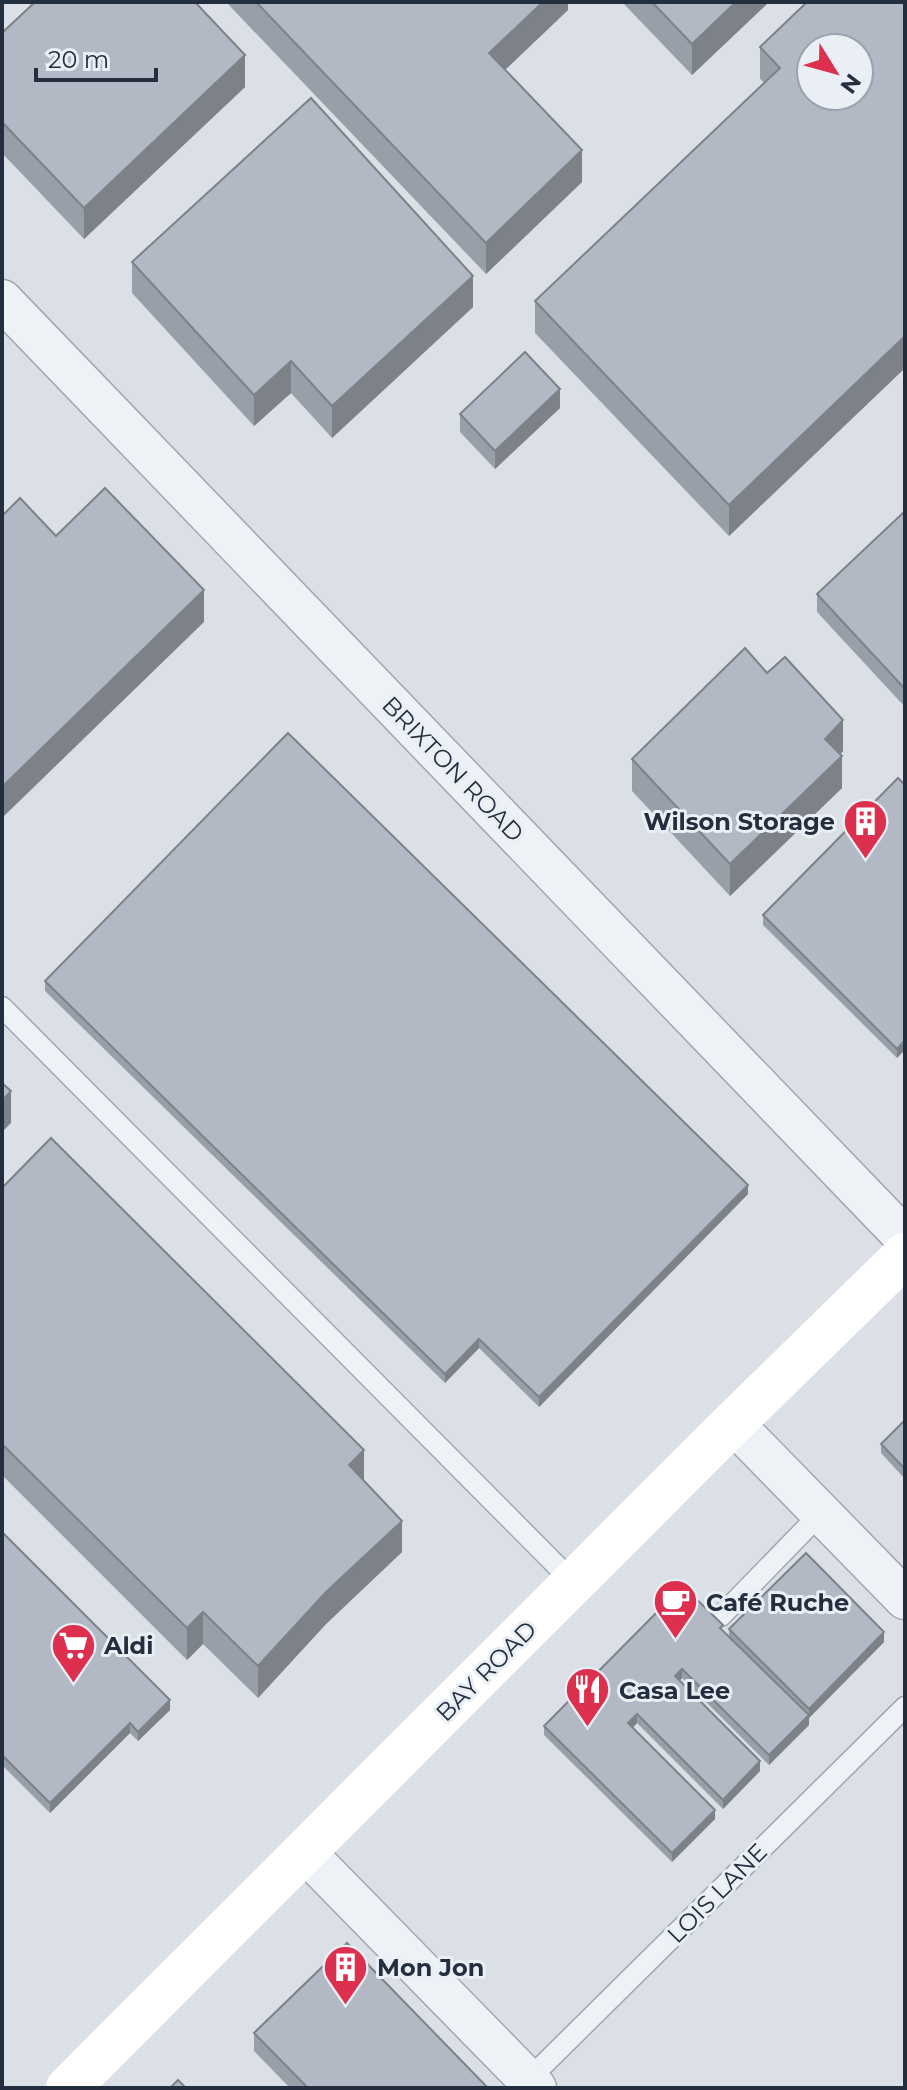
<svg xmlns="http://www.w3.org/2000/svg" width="907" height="2090" viewBox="0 0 907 2090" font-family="Montserrat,sans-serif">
<rect width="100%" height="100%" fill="#dbe0e7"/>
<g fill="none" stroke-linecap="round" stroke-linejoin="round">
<defs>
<g id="service">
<polyline points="2,1007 574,1583"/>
<polyline points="721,1616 821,1513"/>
<polyline points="528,2080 905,1707"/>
</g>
<g id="minor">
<polyline points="2,300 905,1238"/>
<polyline points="733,1423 905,1599"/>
<polyline points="305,1852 536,2088"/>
</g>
</defs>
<!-- service casing -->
<use href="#service" stroke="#a0a7b1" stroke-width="23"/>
<!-- minor casing -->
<use href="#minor" stroke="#a0a7b1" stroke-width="43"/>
<!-- service -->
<use href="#service" stroke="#eef1f5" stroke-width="20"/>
<!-- minor -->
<use href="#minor" stroke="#eef1f5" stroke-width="40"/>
<!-- secondary -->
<polyline stroke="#fff" stroke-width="44" points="68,2088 733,1423 905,1255"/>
</g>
<!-- wall -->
<g fill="#999fa9">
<polygon points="226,2 568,2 568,10 505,70 582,182 486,274"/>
<polygon points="622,2 769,2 692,75"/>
<polygon points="905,2 905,368 729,536 535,333 535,301 765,83 760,79 760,47"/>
<polygon points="2,33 245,87 84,239 2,153"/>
<polygon points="132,262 473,307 332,438 291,393 254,426 132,293"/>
<polygon points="560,408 495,469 460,432 460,414"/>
<polygon points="905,511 905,707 817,612 817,594"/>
<polygon points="843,751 840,754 842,788 730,896 632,791 632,759"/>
<polygon points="905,785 897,1058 763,925 763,915"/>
<polygon points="45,981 748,1194 539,1407 479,1348 445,1383 45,991"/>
<polygon points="2,1188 364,1481 402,1552 326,1624 258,1698 203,1644 187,1660 2,1475"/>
<polygon points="905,1420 905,1479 881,1453 881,1444"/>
<polygon points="2,1532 170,1710 138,1741 130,1733 50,1813 2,1765"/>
<polygon points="729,1629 884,1642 809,1718 809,1725 769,1765 682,1678 679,1681 760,1771 723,1809 637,1723 632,1728 715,1819 672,1862 544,1735 544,1726 723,1630 729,1637"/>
<polygon points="254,2033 488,2088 290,2088 254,2051"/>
</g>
<!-- shaded-wall -->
<g fill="#7d8289">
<polygon points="543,2 568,2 568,10 489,85 489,53"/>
<polygon points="736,2 769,2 692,75 692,44"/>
<polygon points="245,55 245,87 84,239 84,208"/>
<polygon points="582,150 582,182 486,274 486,243"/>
<polygon points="473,276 473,307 332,438 332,406"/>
<polygon points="905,336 905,368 729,536 729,505"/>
<polygon points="291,361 291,393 254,426 254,395"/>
<polygon points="560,389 560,408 495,469 495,451"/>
<polygon points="204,590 204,622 2,818 2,787"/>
<polygon points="843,720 843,751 825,771 825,739"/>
<polygon points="842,756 842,788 730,896 730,864"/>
<polygon points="905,1040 905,1050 897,1058 897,1049"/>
<polygon points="11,1091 11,1123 2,1132 2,1101"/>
<polygon points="748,1185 748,1194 539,1407 539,1397"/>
<polygon points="479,1339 479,1348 445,1383 445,1374"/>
<polygon points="364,1450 364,1481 349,1465"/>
<polygon points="402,1521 402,1552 326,1624 258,1698 258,1666 326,1592"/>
<polygon points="203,1612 203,1644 187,1660 187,1628"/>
<polygon points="884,1632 884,1642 809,1718 809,1725 769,1765 769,1755 809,1715 809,1709"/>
<polygon points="682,1669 682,1678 675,1686 675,1676"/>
<polygon points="170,1700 170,1710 138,1741 138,1732"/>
<polygon points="637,1714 637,1723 628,1733 628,1723"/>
<polygon points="130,1723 130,1733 50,1813 50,1803"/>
<polygon points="760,1761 760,1771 723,1809 723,1800"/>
<polygon points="715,1810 715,1819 672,1862 672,1853"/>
</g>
<!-- building -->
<g fill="#b2b9c4" stroke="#7d8289" stroke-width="2" fill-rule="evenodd">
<polygon points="35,2 195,2 245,55 84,208 2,122 2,33"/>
<polygon points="256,2 543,2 489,53 582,150 486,243"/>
<polygon points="652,2 736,2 692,44"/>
<path d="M807 2H905V336L729 505 535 301 780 68 760 47ZM811 48H859V96H811Z"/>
<polygon points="311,98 473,276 332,406 291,361 254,395 132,262"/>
<polygon points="525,352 560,389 495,451 460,414"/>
<polygon points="105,488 204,590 2,787 2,516 20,498 56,536"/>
<polygon points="905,511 905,689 817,594"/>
<polygon points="745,648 767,673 785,657 843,720 825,739 842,756 730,864 632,759"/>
<polygon points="288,733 748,1185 539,1397 479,1339 445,1374 45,981"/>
<polygon points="898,778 905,785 905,1040 897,1049 763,915"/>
<polygon points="2,1083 11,1091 2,1101"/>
<polygon points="51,1138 364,1450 349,1465 402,1521 326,1592 258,1666 203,1612 187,1628 2,1444 2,1188"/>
<polygon points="905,1420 905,1469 881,1444"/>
<polygon points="2,1532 170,1700 138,1732 130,1723 50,1803 2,1755"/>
<polygon points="806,1553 884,1632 809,1709 729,1629"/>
<polygon points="683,1586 723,1625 720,1628 809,1715 769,1755 682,1669 675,1676 760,1761 723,1800 637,1714 628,1723 715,1810 672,1853 544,1726"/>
<polygon points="347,1943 488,2088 308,2088 254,2033"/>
<polygon points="178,2080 186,2088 170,2088"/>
</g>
<!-- icons -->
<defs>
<symbol id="building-pin" viewBox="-11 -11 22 30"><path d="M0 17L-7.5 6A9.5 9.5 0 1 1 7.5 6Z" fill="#dc304e" stroke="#eaeff5"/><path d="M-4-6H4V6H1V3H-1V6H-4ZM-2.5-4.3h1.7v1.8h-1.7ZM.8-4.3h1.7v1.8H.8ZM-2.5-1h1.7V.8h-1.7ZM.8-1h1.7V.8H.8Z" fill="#fff"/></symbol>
<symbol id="cafe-pin" viewBox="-11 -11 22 30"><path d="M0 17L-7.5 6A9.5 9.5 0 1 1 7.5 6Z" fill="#dc304e" stroke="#eaeff5"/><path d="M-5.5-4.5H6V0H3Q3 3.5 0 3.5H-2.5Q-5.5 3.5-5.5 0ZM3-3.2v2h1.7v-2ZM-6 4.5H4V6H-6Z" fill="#fff"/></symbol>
<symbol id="supermarket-pin" viewBox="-11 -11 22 30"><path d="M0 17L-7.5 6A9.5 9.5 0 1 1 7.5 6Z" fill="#dc304e" stroke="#eaeff5"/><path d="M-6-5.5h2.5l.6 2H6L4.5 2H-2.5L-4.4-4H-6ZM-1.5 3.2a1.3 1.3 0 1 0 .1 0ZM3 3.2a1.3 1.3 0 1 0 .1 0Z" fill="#fff"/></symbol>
<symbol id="restaurant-pin" viewBox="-11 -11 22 30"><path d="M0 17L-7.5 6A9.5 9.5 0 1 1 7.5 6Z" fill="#dc304e" stroke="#eaeff5"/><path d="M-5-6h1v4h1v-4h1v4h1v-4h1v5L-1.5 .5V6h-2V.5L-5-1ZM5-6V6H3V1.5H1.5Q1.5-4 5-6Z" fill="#fff"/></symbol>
</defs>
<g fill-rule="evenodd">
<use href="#building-pin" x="840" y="796" width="51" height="69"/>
<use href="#cafe-pin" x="650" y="1576" width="51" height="69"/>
<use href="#supermarket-pin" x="48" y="1620" width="51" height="69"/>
<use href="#restaurant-pin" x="562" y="1664" width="51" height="69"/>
<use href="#building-pin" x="320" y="1942" width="51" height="69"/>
</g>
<g text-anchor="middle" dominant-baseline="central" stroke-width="6" stroke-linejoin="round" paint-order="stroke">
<!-- street labels -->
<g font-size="24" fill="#232e3f" stroke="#eaeff5">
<text transform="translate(453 769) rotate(46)">BRIXTON ROAD</text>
<text transform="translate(486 1671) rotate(-45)">BAY ROAD</text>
<text transform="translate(717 1893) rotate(-45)">LOIS LANE</text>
</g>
<!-- poi labels -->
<g font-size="24" font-weight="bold" fill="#232e3f" stroke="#eaeff5" text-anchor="start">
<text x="835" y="821" text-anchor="end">Wilson Storage</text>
<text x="706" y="1602">Café Ruche</text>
<text x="104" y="1645">Aldi</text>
<text x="619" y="1690">Casa Lee</text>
<text x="377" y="1967">Mon Jon</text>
</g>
</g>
<!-- border -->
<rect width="907" height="2090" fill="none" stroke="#232e3f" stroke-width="8"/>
<!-- north arrow -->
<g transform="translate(835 72) rotate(127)"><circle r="38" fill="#eaeff5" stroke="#9aa2ac" stroke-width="2"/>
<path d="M0-6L14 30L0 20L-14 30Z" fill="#dc304e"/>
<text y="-12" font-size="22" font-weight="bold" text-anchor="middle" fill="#232e3f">N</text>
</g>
<!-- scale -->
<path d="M36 68v12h120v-12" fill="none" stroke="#232e3f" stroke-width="4"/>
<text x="48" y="68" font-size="24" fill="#232e3f" stroke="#eaeff5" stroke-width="6" paint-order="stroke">20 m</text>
</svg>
